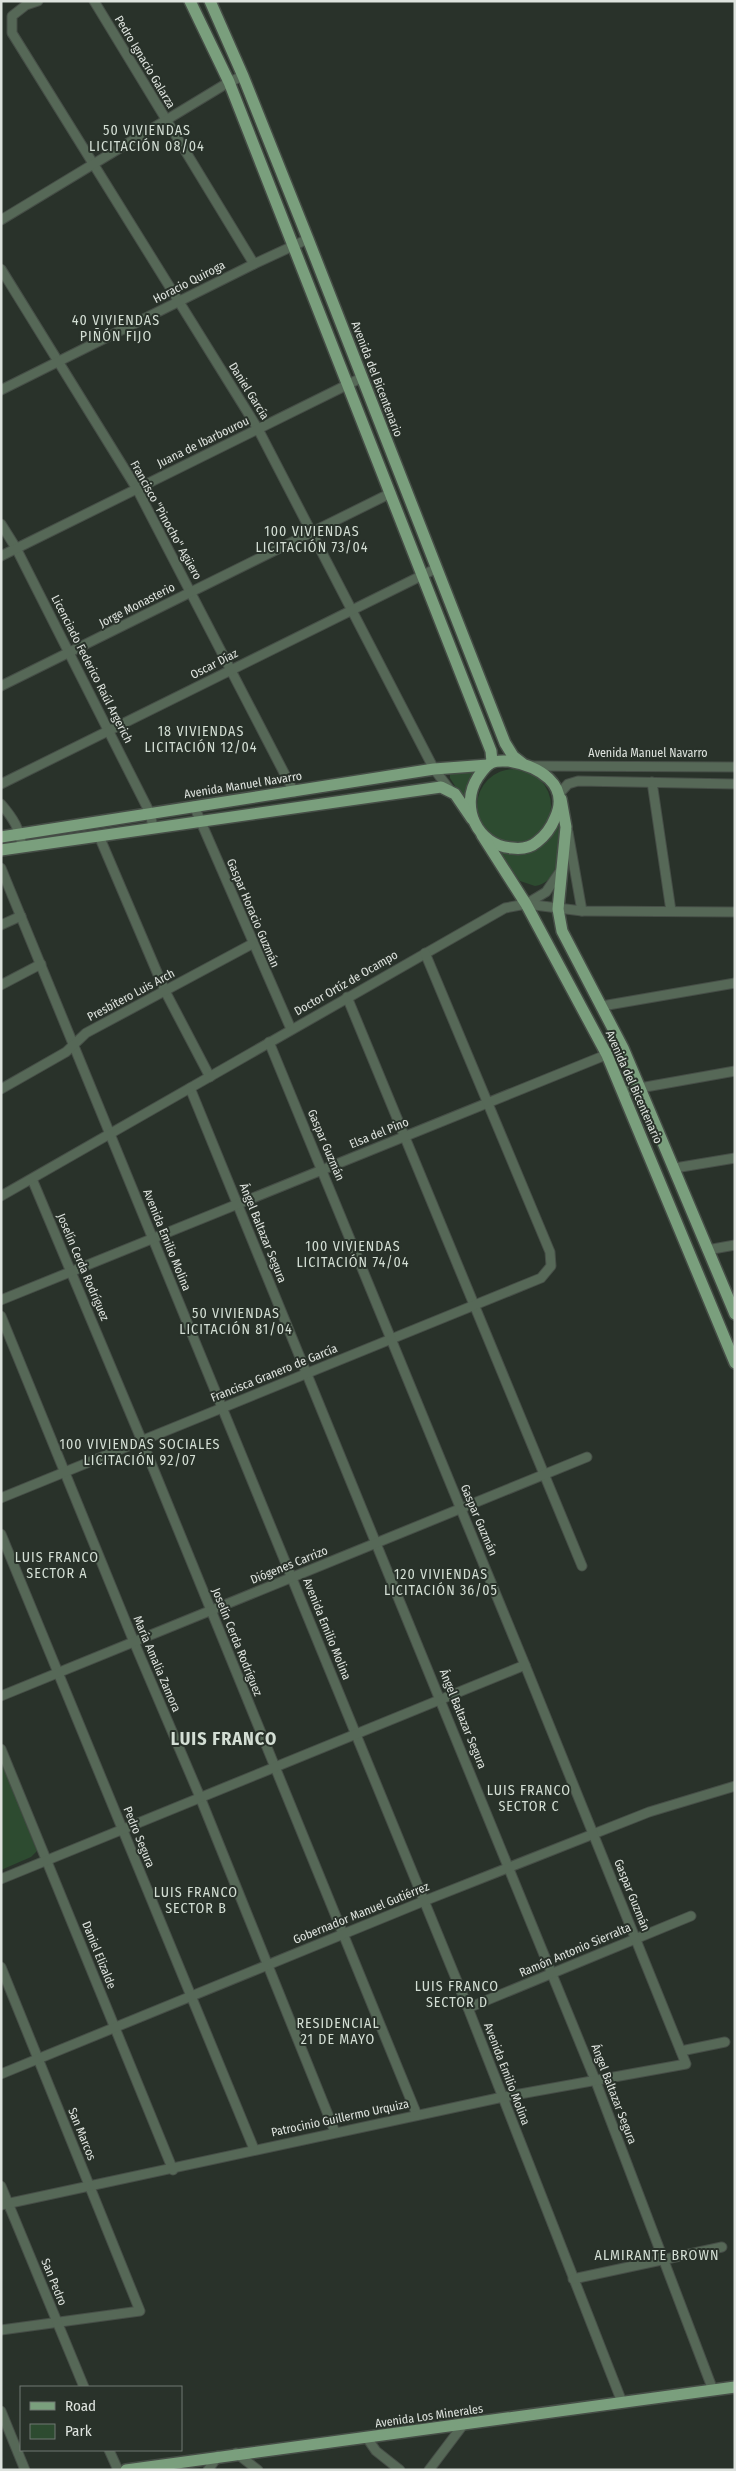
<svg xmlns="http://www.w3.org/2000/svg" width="736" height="2471" viewBox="0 0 736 2471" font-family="'Fira Sans Condensed',sans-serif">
<rect width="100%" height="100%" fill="#29322a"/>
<!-- green -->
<g fill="#2d4b30">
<circle cx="514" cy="806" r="37"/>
<polygon points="474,770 466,797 462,797 450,778 450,774"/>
<path d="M559 824C559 845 562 882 535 886L520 881 497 850C526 858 543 849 559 824Z"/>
<polygon points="1,1761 37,1851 31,1857 1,1870"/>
</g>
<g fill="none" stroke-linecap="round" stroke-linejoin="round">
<defs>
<g id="minor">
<polyline points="38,1 26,5 12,16 12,33 258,429 434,769 450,790"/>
<polyline points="94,1 254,264"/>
<polyline points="1,220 229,82 243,76"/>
<polyline points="1,269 137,489 294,792"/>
<polyline points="1,390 254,264 308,239"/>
<polyline points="1,524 16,548 150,813 153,827"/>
<polyline points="1,556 361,378"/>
<polyline points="1,686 391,493"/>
<polyline points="531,766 735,767"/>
<polyline points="652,782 671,911"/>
<polyline points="1,784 437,568"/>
<polyline points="559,794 568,784 578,781 735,784"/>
<path d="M1 804C13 818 20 829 22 847"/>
<polyline points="194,806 291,1029"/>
<polyline points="568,832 582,911"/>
<polyline points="99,836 165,991 210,1077"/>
<polyline points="1,868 468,2008 622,2402"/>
<polyline points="526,904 546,892 561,870"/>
<polyline points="1,925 21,916"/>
<polyline points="1,985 41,964"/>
<polyline points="347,997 582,1566"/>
<polyline points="602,1006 735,983"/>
<polyline points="190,1088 596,2082 713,2390"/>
<polyline points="1,1089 66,1052 86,1033 252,944"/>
<polyline points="623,1091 735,1071"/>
<polyline points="675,1168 735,1158"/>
<polyline points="32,1179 142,1441 417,2115"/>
<polyline points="1,1196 505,908 526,904 582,911 735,912"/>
<polyline points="707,1250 735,1245"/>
<polyline points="1,1300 623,1048"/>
<polyline points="1,1316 134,1642 200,1797 335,2132"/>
<polyline points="1,1498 541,1278 551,1266 550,1252 425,953"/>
<polyline points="1,1534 254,2149"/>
<polyline points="1,1696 587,1457"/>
<polyline points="1,1749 173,2170"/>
<polyline points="1,1879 525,1665"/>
<polyline points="1,1967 140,2311 1,2330"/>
<polyline points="468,2008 691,1916"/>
<polyline points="681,2051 725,2042"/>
<polyline points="1,2074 424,1901 649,1812 735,1786"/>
<polyline points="1,2186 84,2387"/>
<polyline points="1,2205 503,2097 686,2064 525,1665 269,1042"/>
<polyline points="573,2279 722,2247"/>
<polyline points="1,2411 25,2470"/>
<polyline points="367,2438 376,2451 400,2470"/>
<polyline points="109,2450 118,2470"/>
<polyline points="236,2453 258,2470"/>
<polyline points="208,2470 218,2456"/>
<polyline points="429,2470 463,2425"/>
</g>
<g id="major">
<polyline points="190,1 229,82 491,751 492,762"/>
<polyline points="210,1 243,76 308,239 505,743 513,756 522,763"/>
<path d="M509 761C538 766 571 784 555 818 551 828 545 836 537 842 530 848 520 849 512 848 477 846 459 806 478 777 481 773 485 766 491 763 496 760 503 761 509 761Z"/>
<polyline points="561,799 566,827 558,909 562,931 623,1048 735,1314"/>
<polyline points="482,835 526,904 607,1055 735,1363"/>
<polyline points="1,837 434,769 488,765"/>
<polyline points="1,850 441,787 455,794 472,819"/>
<polyline points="126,2470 735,2387"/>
</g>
</defs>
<!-- minor casing -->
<use href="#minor" stroke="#464e47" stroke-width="11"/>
<!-- major casing -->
<use href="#major" stroke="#464e47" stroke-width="14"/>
<!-- minor -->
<use href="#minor" stroke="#566857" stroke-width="9"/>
<!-- major -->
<use href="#major" stroke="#7a9f7d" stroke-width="11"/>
</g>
<g text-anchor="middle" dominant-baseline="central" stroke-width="4" stroke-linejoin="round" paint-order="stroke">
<!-- street labels -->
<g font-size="12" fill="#dee3de" stroke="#29322a">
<text transform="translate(145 62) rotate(59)">Pedro Ignacio Galarza</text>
<text transform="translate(189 282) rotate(-27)">Horacio Quiroga</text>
<text transform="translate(377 379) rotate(69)">Avenida del Bicentenario</text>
<text transform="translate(249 391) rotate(58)">Daniel García</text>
<text transform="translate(203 442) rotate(-26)">Juana de Ibarbourou</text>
<text transform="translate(166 520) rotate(61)">Francisco "Pinocho" Agüero</text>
<text transform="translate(137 605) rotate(-27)">Jorge Monasterio</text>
<text transform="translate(214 664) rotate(-27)">Oscar Díaz</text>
<text transform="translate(92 669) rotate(63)">Licenciado Federico Raúl Argerich</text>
<text x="648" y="753">Avenida Manuel Navarro</text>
<text transform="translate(243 785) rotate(-9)">Avenida Manuel Navarro</text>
<text transform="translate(253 913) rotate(67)">Gaspar Horacio Guzmán</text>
<text transform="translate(346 983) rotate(-30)">Doctor Ortíz de Ocampo</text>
<text transform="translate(131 995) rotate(-28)">Presbítero Luis Arch</text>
<text transform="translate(634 1087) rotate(66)">Avenida del Bicentenario</text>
<text transform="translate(379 1133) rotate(-22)">Elsa del Pino</text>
<text transform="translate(326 1145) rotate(67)">Gaspar Guzmán</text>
<text transform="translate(263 1233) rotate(68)">Ángel Baltazar Segura</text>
<text transform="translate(167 1240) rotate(68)">Avenida Emilio Molina</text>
<text transform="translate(83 1267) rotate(67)">Joselín Cerda Rodríguez</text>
<text transform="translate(274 1373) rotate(-22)">Francisca Granero de García</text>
<text transform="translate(479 1520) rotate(67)">Gaspar Guzmán</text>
<text transform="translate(289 1565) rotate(-22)">Diógenes Carrizo</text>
<text transform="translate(327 1629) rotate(68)">Avenida Emilio Molina</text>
<text transform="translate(237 1642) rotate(68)">Joselín Cerda Rodríguez</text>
<text transform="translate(157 1664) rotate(67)">María Amalia Zamora</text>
<text transform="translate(463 1719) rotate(68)">Ángel Baltazar Segura</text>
<text transform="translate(139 1837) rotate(68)">Pedro Segura</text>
<text transform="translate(632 1895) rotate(68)">Gaspar Guzmán</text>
<text transform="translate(361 1913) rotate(-22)">Gobernador Manuel Gutiérrez</text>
<text transform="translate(575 1950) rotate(-23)">Ramón Antonio Sierralta</text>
<text transform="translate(99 1955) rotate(68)">Daniel Elizalde</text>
<text transform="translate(507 2074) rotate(69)">Avenida Emilio Molina</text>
<text transform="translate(614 2094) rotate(69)">Ángel Baltazar Segura</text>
<text transform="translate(340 2118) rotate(-12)">Patrocinio Guillermo Urquiza</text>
<text transform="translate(82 2134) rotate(68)">San Marcos</text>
<text transform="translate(54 2282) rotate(68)">San Pedro</text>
<text transform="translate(429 2416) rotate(-8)">Avenida Los Minerales</text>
</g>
<!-- neighbourhood labels -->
<g font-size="14" letter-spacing="1" fill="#d3ded4" stroke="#29322a">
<text x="147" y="130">50 VIVIENDAS<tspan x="147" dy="16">LICITACIÓN 08/04</tspan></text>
<text x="116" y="320">40 VIVIENDAS<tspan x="116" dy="16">PIÑÓN FIJO</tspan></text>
<text x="312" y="531">100 VIVIENDAS<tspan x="312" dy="16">LICITACIÓN 73/04</tspan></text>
<text x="201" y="731">18 VIVIENDAS<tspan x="201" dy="16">LICITACIÓN 12/04</tspan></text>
<text x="353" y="1246">100 VIVIENDAS<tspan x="353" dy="16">LICITACIÓN 74/04</tspan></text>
<text x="236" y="1313">50 VIVIENDAS<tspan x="236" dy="16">LICITACIÓN 81/04</tspan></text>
<text x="140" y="1444">100 VIVIENDAS SOCIALES<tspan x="140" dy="16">LICITACIÓN 92/07</tspan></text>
<text x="57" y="1557">LUIS FRANCO<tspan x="57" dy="16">SECTOR A</tspan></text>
<text x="441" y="1574">120 VIVIENDAS<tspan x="441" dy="16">LICITACIÓN 36/05</tspan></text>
<text x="529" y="1790">LUIS FRANCO<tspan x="529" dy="16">SECTOR C</tspan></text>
<text x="196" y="1892">LUIS FRANCO<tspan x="196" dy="16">SECTOR B</tspan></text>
<text x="457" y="1986">LUIS FRANCO<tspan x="457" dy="16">SECTOR D</tspan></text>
<text x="338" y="2023">RESIDENCIAL<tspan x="338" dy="16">21 DE MAYO</tspan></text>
<text x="657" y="2255">ALMIRANTE BROWN</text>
</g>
<!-- district labels -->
<g font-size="18" font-weight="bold" letter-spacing="1" fill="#d3ded4" stroke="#29322a">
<text x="224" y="1739">LUIS FRANCO</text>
</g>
</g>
<!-- border -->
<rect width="736" height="2471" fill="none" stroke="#dee3de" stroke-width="5"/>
<!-- legend -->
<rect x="20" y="2386" width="162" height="65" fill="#29322a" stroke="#717972"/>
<rect x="30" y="2402" width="25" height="8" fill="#7a9f7d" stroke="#717972"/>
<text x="65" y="2411" font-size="15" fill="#dee3de">Road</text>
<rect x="30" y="2424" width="25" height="15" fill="#2d4b30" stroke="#717972"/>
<text x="65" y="2436" font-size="15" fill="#dee3de">Park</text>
</svg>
